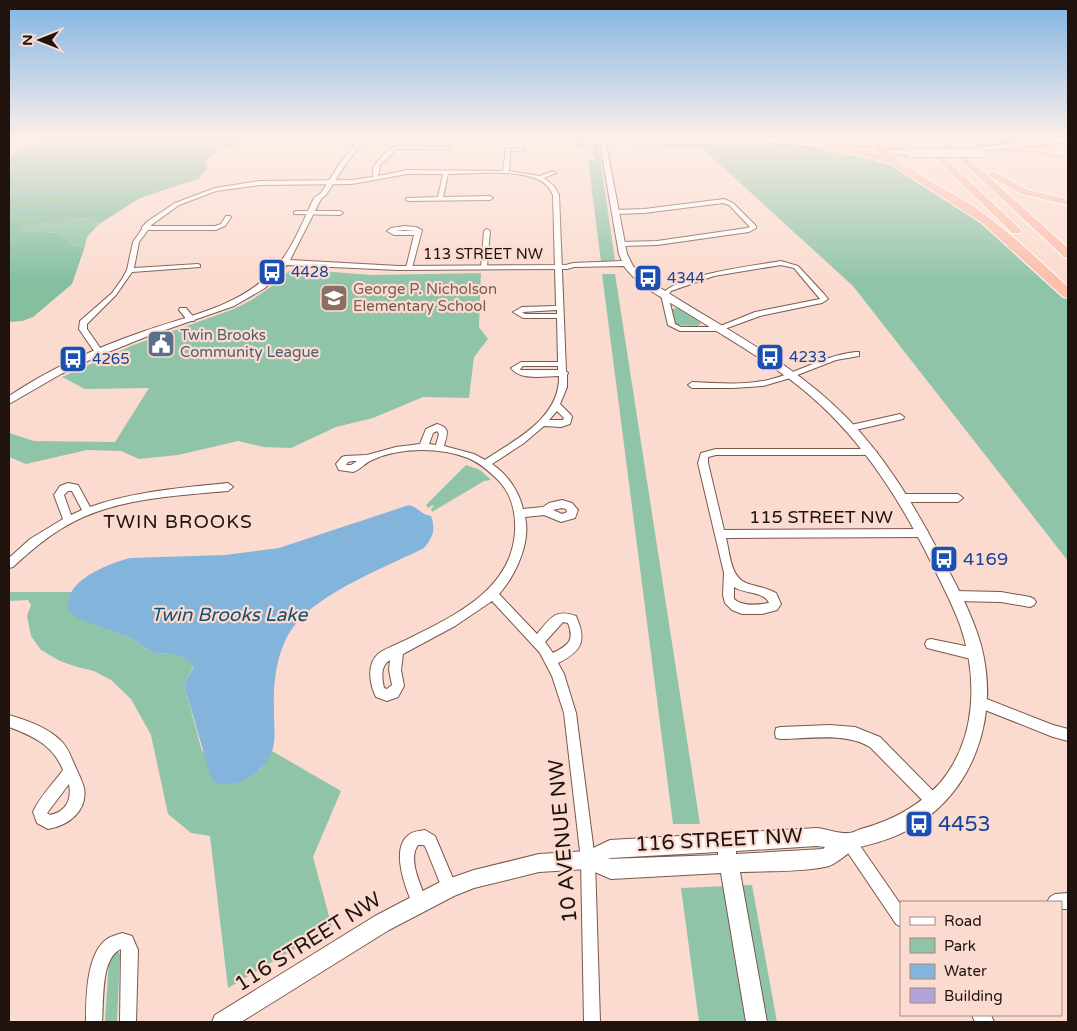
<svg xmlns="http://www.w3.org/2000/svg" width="1077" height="1031" viewBox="0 0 1077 1031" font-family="'Varela Round',sans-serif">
<rect width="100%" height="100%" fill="#fbdbcf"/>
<!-- green -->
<g fill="#8fc4a8">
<polygon points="591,138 597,138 615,260 601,262 588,160 595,160"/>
<polygon points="610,138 719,138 827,148 884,160 1002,235 1068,298 1068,561 853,286 703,149 621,144 611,147"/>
<polygon points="963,138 1050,138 999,145"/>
<path d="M94 217 99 224 87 237 85 246 72 245 59 233 22 231V229C43 220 70 222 94 217Z"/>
<path d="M289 271H321L371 275 481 273 479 327 488 339 474 357 469 398 423 397 373 418 336 427 291 448 264 447 238 441 178 455 139 459 121 451 87 450 26 464 9 457V433L34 441 115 442 149 388 85 389 62 377 131 346 234 309C255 299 272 287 289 271Z"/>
<polygon points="602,274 615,274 700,824 673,824"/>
<polygon points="678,308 701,323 698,326 674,325 672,309"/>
<polygon points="466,465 480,470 491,480 484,481 432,512 431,509 434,506 432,505 429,508 426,505"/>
<path d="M9 592H73L69 597 105 628 131 638 155 654C168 652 185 655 194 665L184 685 202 751 260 770 272 751 341 791 313 857 332 927 228 988 210 836 191 833 168 814 151 735 131 699 111 680 94 671 77 667 60 661 41 650 31 636 27 616 31 605 28 600 9 601Z"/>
<polygon points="752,885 777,1022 699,1022 681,888"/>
<polygon points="115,952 119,952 120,955 117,1022 105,1022 109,960"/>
</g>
<!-- forest -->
<path fill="#84bfa0" d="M45 138H262L219 149 205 162 208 168 198 179 140 198 99 224 93 217C70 222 43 220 22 229V231L59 233 72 245 85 246 72 284 33 317 22 321 9 322V157Z"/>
<!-- water -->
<path fill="#83b4db" d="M409 505C419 508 422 515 431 516 436 530 433 537 424 548 386 567 320 592 294 626 276 650 273 683 274 713 274 725 276 740 272 751 264 773 237 790 214 782L210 774 184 685 194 666C185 655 168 652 155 654L131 638 77 618 68 610C69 606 68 602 69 598 74 577 111 563 130 558L225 555 279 548Z"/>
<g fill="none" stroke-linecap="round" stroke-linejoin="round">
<!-- stream -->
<g stroke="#83b4db" stroke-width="1">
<polyline points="9,183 19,177 79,172 140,163 150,161 156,155 142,153 109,154 105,152 112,142 107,138"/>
<path d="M9 190C32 196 64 193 87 187 103 183 104 173 123 178 115 188 105 191 93 196 65 208 40 211 9 210"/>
</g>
<defs>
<g id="minor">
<path d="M394 146 450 147 452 148 450 149H397L380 165 378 176 407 170 503 171 506 149 523 148 525 150 510 151 509 171 540 176 553 171 556 173 544 178 554 186 559 195 566 371 568 373 567 375V387L560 404 571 415 572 417 570 424 561 427 544 426 524 443 492 464C507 474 519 491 523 509L543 507 549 503 562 500 572 503 578 510 575 518 561 522 544 515 525 517C531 542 516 575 499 594L537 634C550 619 555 608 576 616 587 641 582 651 558 663L564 674 576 713 595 860 600 1022H584L581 860 564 713 552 676 540 653 492 601 455 626 403 654 401 670 404 686 398 697 387 701 376 697C370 685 366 665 378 654 384 649 400 643 408 639 453 616 511 591 515 532 516 514 512 494 498 480 489 471 480 463 468 458 440 447 400 447 372 460 365 463 360 470 353 472L339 470 336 464 342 457 345 456 367 455 396 447 420 444 426 429 437 424C451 428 447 434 444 446L474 454 485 460C516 439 560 418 559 376 544 376 520 381 511 368L521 362H558L557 318H523L513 312 522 307 556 306 553 195C550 188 545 182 537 179 513 169 475 174 448 174L443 197 490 196 493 198 490 200 408 201 406 200V198L438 197 443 174H407L352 184 260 185 216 191 179 205 150 226H215L221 224 226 216H230L231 217 225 226 216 230H148L139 242 134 268 198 264 200 265V267L132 272 116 295 87 324V329L103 352 102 354H96L79 329 80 321 112 293 122 279 127 270 133 242 142 229V227L148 221 175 203 215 188 260 181 352 180 373 177C371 163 385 153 394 146ZM557 310V314H525L522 312ZM523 366H558V370H521L520 369ZM557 411 564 418 563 420H549ZM437 431 439 434 436 445 429 444 433 433ZM353 461H357L351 465H346L348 462ZM562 508 566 509 567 512 562 514 553 510ZM563 622 568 623C575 641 568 645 553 653L545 642ZM390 660 389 670 392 685 387 689 384 688C382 678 380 666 390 660Z"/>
<polygon points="724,199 733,203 756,226 756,228 749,232 657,245 621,246 618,244 621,242 657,241 747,228 750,227 729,205 723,203 644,213 615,214 612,212 615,210 644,209"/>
<polygon points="296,211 340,211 343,213 340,215 294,214 294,212"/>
<path d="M404 226 416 227 422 230 412 268 409 270 406 268 414 235H394L387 231 391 228ZM404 230 416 231H395Z"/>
<polygon points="487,229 490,231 487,267 484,269 481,267 484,231"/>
<path d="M781 261 798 266 824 294 828 299 822 303 760 316 719 331H680L668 325 661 295C678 274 753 266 781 261ZM781 265 794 268 820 299 755 312 718 327H681L675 324 668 295 671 291 714 276Z"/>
<polygon points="180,308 186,308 195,319 194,321 188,321 179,310"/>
<path d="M856 352H859V356L836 360 787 379 763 386 733 388H692L688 385 692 382C718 383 746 386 772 379 801 371 826 355 856 352Z"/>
<polygon points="900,414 904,417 903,419 851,431 847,428 851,425"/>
<path d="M716 449H872L877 452 872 455H716L708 457V463L724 530 923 529 927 530 928 533 927 536 923 537 726 538C730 553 730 576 746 583 756 587 766 587 776 593L781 604 777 610 762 614H742L732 610 725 603 723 595 724 573 698 463 701 453ZM734 587C744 594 764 591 769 603 758 605 743 607 734 599Z"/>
<path d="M68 483 78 485 90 507C135 491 181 488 228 483L233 487 228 491C172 496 110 498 61 529 43 540 28 553 13 567L9 568V558L30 539 63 519 54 495 60 486ZM68 491H72L82 510 71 515 64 495Z"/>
<polygon points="904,494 958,494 963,498 958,502 904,502 899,498"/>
<polygon points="955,591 1001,592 1030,597 1034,599 1036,602 1034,605 1030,607 1001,602 955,601 951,599 949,596 951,593"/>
<polygon points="931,639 975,648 979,650 981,654 979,658 975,660 927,648 925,644 927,640"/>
<polygon points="979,696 1053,725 1068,729 1068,741 1053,737 975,706 973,702 975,698"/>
<path d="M9 715C26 720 47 727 60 740 68 747 71 757 75 766 78 773 82 780 84 788 88 811 68 826 48 829L37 823 33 812C40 796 53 784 63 770 53 745 33 736 9 727ZM69 784C72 800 66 812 50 815L47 813Z"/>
<path d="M830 725 855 727 880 737 939 797 941 802 939 807 934 809 929 807 870 747C844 732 810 739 781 739L776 738 775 733 776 728 781 727Z"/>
<path d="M425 830 435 836 457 888 454 893 449 896 444 893 425 846 423 845H418C407 860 422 887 427 902L424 907 419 910 414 907C406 890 389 847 410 834 414 831 420 831 425 830Z"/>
<polygon points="849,835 854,837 901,905 901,927 896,924 844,847 842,842 844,837"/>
<polygon points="1068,893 1068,909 1061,909 1061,902 1047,902 1050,897 1055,894"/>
<path d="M122 933 132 936 138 950 136 1022H120L121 949C100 958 104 1003 102 1022H86C86 1000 86 953 107 939 111 936 117 935 122 933Z"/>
<polygon points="972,1015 991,1015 994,1022 975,1022"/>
</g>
<path id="tertiary" d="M360 138H366L345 165 326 195 321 199 290 260 399 266 566 265 573 263 622 261 619 254 599 138H605L627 254 633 266 651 282C717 325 792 361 847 418 884 456 911 500 936 547 953 579 971 610 981 645 1000 717 974 795 906 831 891 839 876 843 860 847 847 851 838 865 825 867 798 872 768 871 740 872L767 1022H746L721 873 611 879 588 869 539 872 474 888 454 896 389 930 241 1022H212L215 1015 375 916 442 881 474 870 539 854 587 851 610 840 817 828C827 829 839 834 849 833 853 833 857 830 861 829 891 821 918 807 940 783 977 739 978 677 960 625 952 603 941 583 931 562 898 496 859 435 801 388 767 361 729 339 692 316 672 303 637 286 624 266L574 267 567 269 399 270 287 265 265 288 234 306 148 336 96 357 61 374 9 404V396C50 369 95 348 142 332 187 316 236 308 271 273 291 253 302 223 314 198L321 193 340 163ZM817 846 825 847 823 849 736 854V851ZM718 852V855L608 859 611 858Z"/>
<g id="secondary">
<polygon points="729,138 755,138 912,151 915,153 912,155 848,151"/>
<polygon points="1068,138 1068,142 978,151 975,149 978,147"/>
</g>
<g id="motorway">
<path d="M868 138H877C902 171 942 185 976 208 1009 231 1039 260 1068 287V298L1063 297 982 223 890 164 863 156 827 150 822 147 827 144 865 150 881 155Z"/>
<polygon points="915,138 924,138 1020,229 1022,231 1020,233 1012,233"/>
<polygon points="937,138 946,138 1068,248 1068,258 1064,257"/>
<polygon points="1017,147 1064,155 1066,157 1061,160 1014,152 1014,148"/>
<polygon points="993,171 1028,190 1068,199 1068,205 1021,194 989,176 988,174"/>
</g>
</defs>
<!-- minor casing -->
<use href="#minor" stroke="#7a584c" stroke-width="2"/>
<!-- tertiary casing -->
<use href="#tertiary" stroke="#7a584c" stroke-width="2"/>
<!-- secondary casing -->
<use href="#secondary" stroke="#7a584c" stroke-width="2"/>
<!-- motorway casing -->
<use href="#motorway" stroke="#fff" stroke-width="2"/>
<!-- minor -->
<use href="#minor" fill="#fff" fill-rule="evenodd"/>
<!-- tertiary -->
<use href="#tertiary" fill="#fff" fill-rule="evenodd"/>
<!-- secondary -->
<use href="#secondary" fill="#fff" fill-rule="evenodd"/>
<!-- motorway -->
<use href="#motorway" fill="#fbbfab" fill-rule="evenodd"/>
<defs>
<polyline id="secondary-bridge" points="912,153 982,153"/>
</defs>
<!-- secondary-bridge casing -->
<use href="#secondary-bridge" stroke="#7a584c" stroke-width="9" stroke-linecap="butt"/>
<!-- secondary-bridge -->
<use href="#secondary-bridge" stroke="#fff" stroke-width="8"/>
</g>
<!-- wall -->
<polygon fill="#9a8cba" points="575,138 585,138 586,148 576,148"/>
<!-- building -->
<polygon fill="#b3a3d8" stroke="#7d7297" points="575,138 585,138 586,144 576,144"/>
<!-- sky -->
<linearGradient id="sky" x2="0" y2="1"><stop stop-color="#7fb4e3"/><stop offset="0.49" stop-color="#fdefe9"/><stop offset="1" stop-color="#fdefe9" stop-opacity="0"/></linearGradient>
<rect width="1077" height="282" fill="url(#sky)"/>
<!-- icons -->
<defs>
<symbol id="bus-square" viewBox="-11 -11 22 22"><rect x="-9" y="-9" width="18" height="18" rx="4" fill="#1a4fb4" stroke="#fbdbcf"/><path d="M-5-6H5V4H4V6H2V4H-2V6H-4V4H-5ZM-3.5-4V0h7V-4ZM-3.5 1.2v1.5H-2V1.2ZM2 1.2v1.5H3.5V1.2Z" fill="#fff"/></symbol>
<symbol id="school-square" viewBox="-11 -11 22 22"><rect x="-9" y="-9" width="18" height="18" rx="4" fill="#8d6e63" stroke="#fbdbcf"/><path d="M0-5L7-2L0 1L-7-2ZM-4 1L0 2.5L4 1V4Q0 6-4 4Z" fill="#fff"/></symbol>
<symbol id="civic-square" viewBox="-11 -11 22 22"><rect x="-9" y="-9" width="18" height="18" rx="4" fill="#5c6f8a" stroke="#fbdbcf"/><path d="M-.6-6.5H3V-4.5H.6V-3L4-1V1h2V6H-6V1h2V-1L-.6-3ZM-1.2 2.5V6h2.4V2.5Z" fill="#fff"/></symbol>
</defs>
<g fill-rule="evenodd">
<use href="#bus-square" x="256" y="256" width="32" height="32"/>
<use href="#bus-square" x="632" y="262" width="32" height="32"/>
<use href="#school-square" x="318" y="282" width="32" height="32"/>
<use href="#civic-square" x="145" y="328" width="32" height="32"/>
<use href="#bus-square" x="754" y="341" width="32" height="32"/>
<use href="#bus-square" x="57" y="343" width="32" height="32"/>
<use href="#bus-square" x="928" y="543" width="32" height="32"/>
<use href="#bus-square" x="903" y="808" width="32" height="32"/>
</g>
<g text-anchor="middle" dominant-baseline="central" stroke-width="4.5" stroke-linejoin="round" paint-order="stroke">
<!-- far-street labels -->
<g font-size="15" fill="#20130e" stroke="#fbdbcf">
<text x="483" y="254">113 STREET NW</text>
</g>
<!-- far-transit labels -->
<g font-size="15" fill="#164399" stroke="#fbdbcf" text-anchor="start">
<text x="291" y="272">4428</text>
<text x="667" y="278">4344</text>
<text x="789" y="357">4233</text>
<text x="92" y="359">4265</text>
</g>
<!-- far-education labels -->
<g font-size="15" fill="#785e54" stroke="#fbdbcf" text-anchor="start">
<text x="353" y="289">George P. Nicholson<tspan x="353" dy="17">Elementary School</tspan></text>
</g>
<!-- far-service labels -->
<g font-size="15" fill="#4e5e75" stroke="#fbdbcf" text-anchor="start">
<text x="180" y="335">Twin Brooks<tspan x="180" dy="17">Community League</tspan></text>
</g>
<!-- street labels -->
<g font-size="18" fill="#20130e" stroke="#fbdbcf">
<text x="821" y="517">115 STREET NW</text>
</g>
<!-- transit labels -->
<g font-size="18" fill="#164399" stroke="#fbdbcf" text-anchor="start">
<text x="963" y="559">4169</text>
</g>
<!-- neighbourhood labels -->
<g font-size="19" letter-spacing="1" fill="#20130e" stroke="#fbdbcf">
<text x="178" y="522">TWIN BROOKS</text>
</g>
<!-- water labels -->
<g font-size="19" font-style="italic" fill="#154e73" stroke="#fbdbcf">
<text x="229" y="615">Twin Brooks Lake</text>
</g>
<!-- near-transit labels -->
<g font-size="21" fill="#164399" stroke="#fbdbcf" text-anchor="start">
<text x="938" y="824">4453</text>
</g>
<!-- near-street labels -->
<g font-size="21" fill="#20130e" stroke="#fbdbcf">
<text transform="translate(719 840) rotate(-3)">116 STREET NW</text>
<text transform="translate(563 841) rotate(-95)">10 AVENUE NW</text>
<text transform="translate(308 942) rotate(-32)">116 STREET NW</text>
</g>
</g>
<!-- border -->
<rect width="1077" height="1031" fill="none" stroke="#20130e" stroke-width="20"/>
<!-- legend -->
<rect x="900" y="901" width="162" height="115" fill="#fbdbcf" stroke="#a38b82"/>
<rect x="910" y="917" width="25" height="8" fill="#ffffff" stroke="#a38b82"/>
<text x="944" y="926" font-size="15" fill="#20130e">Road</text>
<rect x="910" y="938" width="25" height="15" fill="#8fc4a8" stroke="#a38b82"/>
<text x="944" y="951" font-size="15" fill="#20130e">Park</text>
<rect x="910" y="964" width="25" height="15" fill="#83b4db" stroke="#a38b82"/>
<text x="944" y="976" font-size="15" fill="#20130e">Water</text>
<rect x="910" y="988" width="25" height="15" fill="#b3a3d8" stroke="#a38b82"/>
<text x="944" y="1001" font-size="15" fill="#20130e">Building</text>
<!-- north arrow -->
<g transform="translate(40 40) rotate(270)" stroke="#fbdbcf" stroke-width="4" paint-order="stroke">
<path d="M0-4L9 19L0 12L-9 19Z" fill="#20130e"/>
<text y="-8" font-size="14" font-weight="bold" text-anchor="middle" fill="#20130e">N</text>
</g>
</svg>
